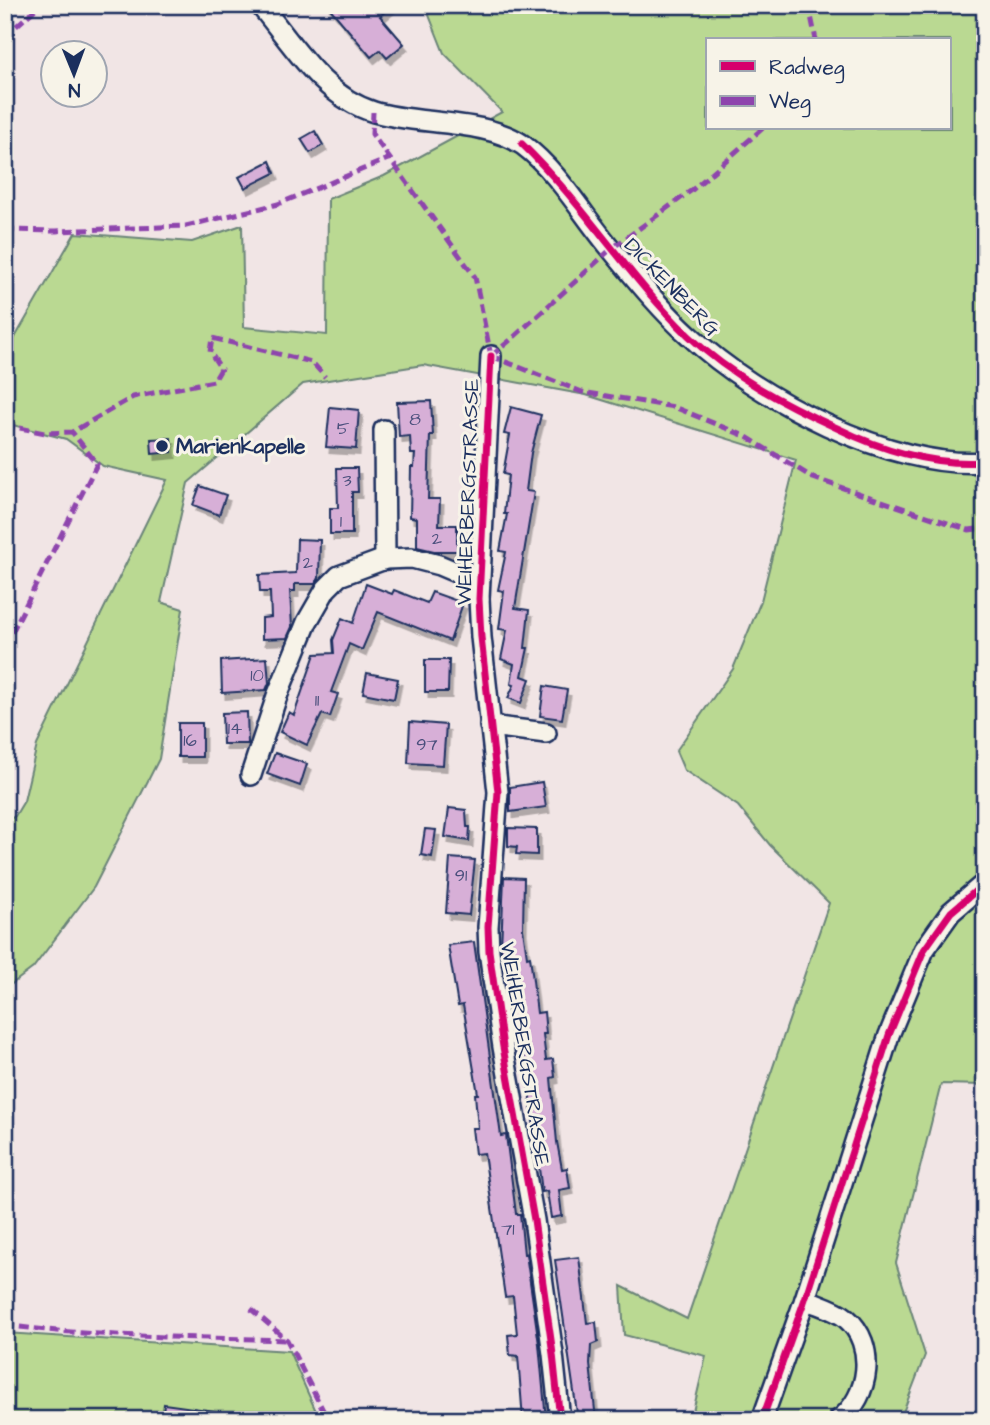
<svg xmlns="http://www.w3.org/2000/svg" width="990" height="1425" viewBox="0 0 990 1425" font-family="'Architects Daughter',sans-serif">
<defs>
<filter id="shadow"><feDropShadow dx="3.5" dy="6" stdDeviation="0" flood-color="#0004"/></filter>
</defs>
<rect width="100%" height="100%" fill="#f1e5e5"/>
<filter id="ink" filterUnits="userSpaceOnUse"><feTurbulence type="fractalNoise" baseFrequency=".0143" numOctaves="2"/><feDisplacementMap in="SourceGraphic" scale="14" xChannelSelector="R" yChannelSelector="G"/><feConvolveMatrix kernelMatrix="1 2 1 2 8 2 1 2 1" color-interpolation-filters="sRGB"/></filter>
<g filter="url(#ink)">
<!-- green -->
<g fill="#bad992" stroke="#6a8478" stroke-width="2" fill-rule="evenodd">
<path d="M425 5H985V1085L941 1084 896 1263 925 1355 900 1420H691L706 1356 624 1335 621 1286 687 1319 829 903 770 845 738 806 684 770 676 751 733 669 761 601 796 460 586 395 423 365 303 384 188 483 161 602 183 609 159 759 94 887 33 968 5 989V822L15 816 24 801 37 745 167 480 103 466 66 439 5 423V355L75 233 192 242 242 225 244 327 327 335 328 199 384 176 502 112 444 53ZM708 40H950V128H708Z"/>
<polygon points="5,1333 289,1351 320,1420 5,1420"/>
</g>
<!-- building -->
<g fill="#d7afd7" stroke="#1b2f5e" stroke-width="2" filter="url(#shadow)">
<polygon points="327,5 393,5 380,16 404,44 387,58 380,50 371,57"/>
<polygon points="315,131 323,145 310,153 301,139"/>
<polygon points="270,161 275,173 245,188 239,177"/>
<polygon points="431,401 433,435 430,435 428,499 440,499 439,525 457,525 457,551 434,551 417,547 417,518 410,517 411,467 414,467 415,454 411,454 410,436 399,437 397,402"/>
<polygon points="330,407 359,410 356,449 326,447"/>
<polygon points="511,407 541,415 531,453 526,491 534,492 515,608 529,610 525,648 528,648 522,676 530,679 521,703 508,698 514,685 511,684 514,664 501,659 507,630 499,629 504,591 498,590 506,552 500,551 507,514 504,514 508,475 503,474 510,435 504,434"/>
<polygon points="171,438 172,452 152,454 151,439"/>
<polygon points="337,468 357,468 358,492 352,492 352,534 330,534 330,508 338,508"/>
<polygon points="200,486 226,495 219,515 193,505"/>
<polygon points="297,539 320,540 319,578 315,584 295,584 295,591 290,591 292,627 287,638 262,639 262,618 271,617 270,592 260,592 259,575 296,573"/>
<polygon points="366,584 392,594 394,590 427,603 432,592 463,603 450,641 378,612 362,650 349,644 331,692 338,694 330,717 322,714 307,745 280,732 289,712 294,715 315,654 334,653 333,640 342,618 353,623"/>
<polygon points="267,658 269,683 266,690 222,693 221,661"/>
<polygon points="425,660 449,660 448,692 425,692"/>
<polygon points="367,673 398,679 394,699 363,693"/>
<polygon points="544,686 567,690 562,719 540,716"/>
<polygon points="247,712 248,744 223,744 222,713"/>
<polygon points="410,722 446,725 443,765 408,763"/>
<rect x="178" y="723" width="24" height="34"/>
<polygon points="275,753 307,764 300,786 267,774"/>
<polygon points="542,782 546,807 510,812 510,787"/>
<polygon points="449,808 466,810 467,827 470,827 469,841 445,837"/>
<polygon points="508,828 537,829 537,855 516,854 517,847 508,846"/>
<polygon points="425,829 436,830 432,857 421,855"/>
<polygon points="450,858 475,860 469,915 446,913"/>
<polygon points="504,877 524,878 523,929 527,957 530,956 537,1013 544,1012 546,1034 543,1034 546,1060 553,1059 555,1077 551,1078 557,1142 562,1169 567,1168 570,1188 559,1190 562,1216 551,1218 547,1191 542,1192 528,1081 516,1001 512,1002 506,953 502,953 501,947"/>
<polygon points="474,942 501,1136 506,1135 516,1214 520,1214 524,1254 526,1254 539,1344 546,1420 523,1420 518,1356 510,1355 508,1335 517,1334 513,1296 505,1297 484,1153 475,1154 472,1128 478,1128 475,1094 478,1094 463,1005 458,1006 448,945"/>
<polygon points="579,1257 587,1323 596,1322 598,1342 591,1345 590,1364 596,1420 578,1420 555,1260"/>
<polygon points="164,1404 230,1413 230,1420 162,1420"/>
</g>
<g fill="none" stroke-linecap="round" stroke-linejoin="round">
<defs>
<g id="minor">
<path d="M260 5C293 44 323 97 374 112 417 125 486 119 523 145 559 172 583 216 612 250 636 279 662 311 690 336 756 398 892 470 985 462"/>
<polyline points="491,356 479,599 481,637 498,792 488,927 489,951 503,1047 534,1220 553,1354 560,1420"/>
<polyline points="384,430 385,559"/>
<polyline points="490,726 546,733"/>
<polyline points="251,775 277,696 307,622 326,589 339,576 385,559 412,558 439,565 465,576 479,599"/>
<path d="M805 1299C818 1305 835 1309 846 1318 877 1344 870 1397 839 1420"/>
<polyline points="762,1420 805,1299 889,1035 924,950 951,912 985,883"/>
</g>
</defs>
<!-- minor casing -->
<use href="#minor" stroke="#1b2f5e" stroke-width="24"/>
<!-- minor -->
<use href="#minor" stroke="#f7f3e8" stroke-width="19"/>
<!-- quiet -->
<g stroke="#8e44ad" stroke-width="5" stroke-dasharray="10 5" stroke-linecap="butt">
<polyline points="806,5 810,11 816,40"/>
<polyline points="5,36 40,5"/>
<polyline points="373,112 372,134 475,277 491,356"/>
<polyline points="5,230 56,231 186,226 278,204 388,159"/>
<polyline points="491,356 582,392 674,407 745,436 813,478 969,530 985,528"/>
<polyline points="491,356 513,338 611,249 692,190 763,128"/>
<polyline points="5,425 45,433 72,432 133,397 214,381 221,369 210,352 212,338 312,362 325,377"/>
<polyline points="5,646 97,464 72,432"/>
<polyline points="251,1309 287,1340 328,1420"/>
<path d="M5 1325C98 1338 194 1337 287 1340"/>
</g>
<defs>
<g id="cycleway">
<path d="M522 144C583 203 628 277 689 336 731 376 784 404 837 428 882 450 933 466 985 462"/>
<polyline points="491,356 479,599 481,637 498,792 488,927 489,951 503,1047 534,1220 553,1354 560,1420"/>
<polyline points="762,1420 805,1299 889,1035 924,950 951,912 985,883"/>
</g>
</defs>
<!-- cycleway casing -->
<use href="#cycleway" stroke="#f7f3e8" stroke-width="11"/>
<!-- cycleway -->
<use href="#cycleway" stroke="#d6006c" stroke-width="7"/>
</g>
</g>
<!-- markers -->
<circle fill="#1b2f5e" stroke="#f7f3e8" stroke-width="2.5" cx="162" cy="446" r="7"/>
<g text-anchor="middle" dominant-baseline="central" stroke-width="6" stroke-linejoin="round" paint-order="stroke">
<!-- number labels -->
<g font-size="18" fill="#4a4f7c">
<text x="415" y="419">8</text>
<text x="343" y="428">5</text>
<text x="347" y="480">3</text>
<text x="341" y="521">1</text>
<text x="437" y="538">2</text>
<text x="308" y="562">2</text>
<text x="257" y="675">10</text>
<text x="317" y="700">11</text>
<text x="235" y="728">14</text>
<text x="190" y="740">16</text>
<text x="427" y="744">97</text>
<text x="461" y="875">91</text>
<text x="508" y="1229">71</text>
</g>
<!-- street labels -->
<g font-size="21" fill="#1b2f5e" stroke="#f7f3e8">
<text transform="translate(672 287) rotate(46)">DICKENBERG</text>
<text transform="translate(468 492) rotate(-88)">WEIHERBERGSTRASSE</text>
<text transform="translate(525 1054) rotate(81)">WEIHERBERGSTRASSE</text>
</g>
<!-- poi labels -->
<g font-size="21" font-weight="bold" fill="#1b2f5e" stroke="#f7f3e8" text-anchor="start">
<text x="176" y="446">Marienkapelle</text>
</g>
</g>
<!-- margin -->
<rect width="990" height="1425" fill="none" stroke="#f7f3e8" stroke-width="28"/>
<rect x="14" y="14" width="962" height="1397" fill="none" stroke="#1b2f5e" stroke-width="2.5" filter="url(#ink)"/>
<!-- legend -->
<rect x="706" y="38" width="245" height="91" fill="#f7f3e8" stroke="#9fa5b1" stroke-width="2"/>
<rect x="720" y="61" width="35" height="10" fill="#d6006c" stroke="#9fa5b1" stroke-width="2"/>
<text x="769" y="74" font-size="21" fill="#1b2f5e">Radweg</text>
<rect x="720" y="96" width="35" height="10" fill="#8e44ad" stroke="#9fa5b1" stroke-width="2"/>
<text x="769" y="108" font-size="21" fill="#1b2f5e">Weg</text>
<!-- north arrow -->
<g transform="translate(74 74) rotate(179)"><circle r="33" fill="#f7f3e8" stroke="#9fa5b1" stroke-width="2"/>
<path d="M0-5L12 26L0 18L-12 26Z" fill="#1b2f5e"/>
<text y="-10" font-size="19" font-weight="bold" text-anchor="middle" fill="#1b2f5e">N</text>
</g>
</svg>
